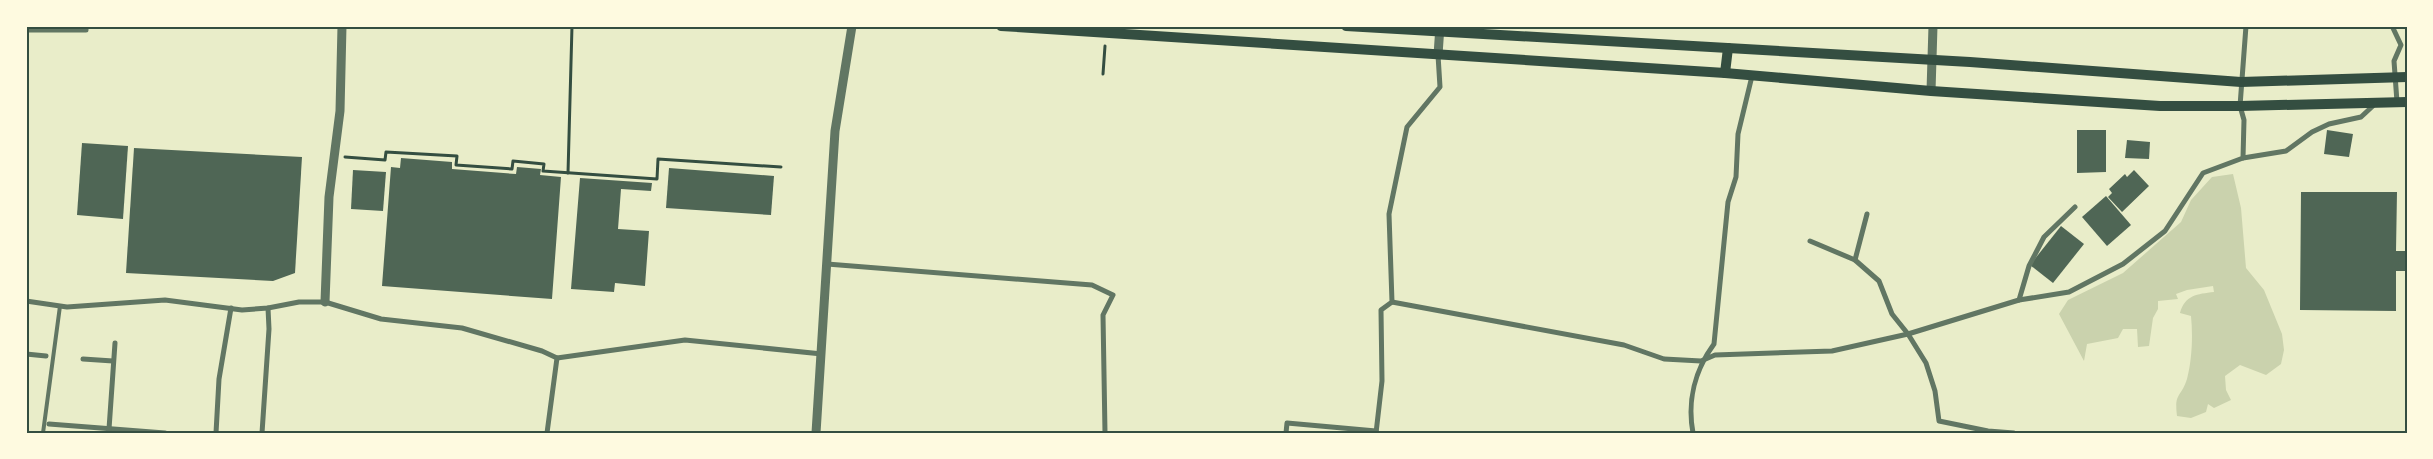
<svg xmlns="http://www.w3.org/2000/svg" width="2433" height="459" viewBox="0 0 2433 459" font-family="Arial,sans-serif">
<rect width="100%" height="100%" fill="#e9edc9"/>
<!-- green -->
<path fill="#cad2ad" d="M2233 174 2241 208 2246 268 2264 290 2282 334 2284 350 2281 364 2266 375 2240 365 2225 376 2226 390 2231 400 2214 408 2208 404 2206 412 2191 418 2177 416C2174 392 2181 398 2187 379 2192 360 2193 336 2191 316L2180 313C2185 295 2197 294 2214 292L2213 286 2187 290 2176 294 2178 299 2158 301V309L2153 318 2149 346 2138 347 2137 329H2123L2118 338 2087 344 2084 361 2059 314 2068 300 2123 273 2181 222 2191 200 2212 177Z"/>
<!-- building -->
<g fill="#4f6655">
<polygon points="2077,130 2106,130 2106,172 2077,173"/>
<polygon points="2327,130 2353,134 2349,157 2324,154"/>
<polygon points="2127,140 2150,142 2149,159 2125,158"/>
<polygon points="82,143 128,146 123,219 77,215"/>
<polygon points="134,148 302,157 295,273 273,281 126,273"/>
<polygon points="401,158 452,162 452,169 516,174 517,167 541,169 540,175 561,177 552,299 382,286 391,167 400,168"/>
<polygon points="669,168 774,176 771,215 666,208"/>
<polygon points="353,170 386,172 383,211 351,209"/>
<polygon points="2134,170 2149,186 2122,212 2108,197 2112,193 2109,189 2125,174 2127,177"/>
<polygon points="580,178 652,183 651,191 621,189 618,229 649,231 645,286 615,283 614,292 571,289"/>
<polygon points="2301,192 2397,192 2396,251 2407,251 2407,271 2396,271 2396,311 2300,310"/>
<polygon points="2106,196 2131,225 2107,246 2082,217"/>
<polygon points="2061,226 2084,244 2053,283 2030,265"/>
</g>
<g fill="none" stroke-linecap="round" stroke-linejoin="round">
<!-- path -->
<g stroke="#344e41" stroke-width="3">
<polyline points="1103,74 1105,46"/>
<polyline points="345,157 385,160 386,152 457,156 456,165 512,169 513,161 544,164 543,171 657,179 658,159 781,167"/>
<polyline points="568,173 572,26"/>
</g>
<!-- service -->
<polyline stroke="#617663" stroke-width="4" points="43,433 60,306"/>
<!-- minor -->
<g stroke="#617663" stroke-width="5">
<polyline points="2392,26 2401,45 2394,61 2397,102"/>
<polyline points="26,30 86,30 86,26"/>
<polyline points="2243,158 2286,151 2312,132 2329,124 2361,117 2375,104"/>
<polyline points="1867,214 1855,260 1879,281 1892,314 1908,334 1926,363 1935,391 1939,421 1988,431 2014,433"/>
<polyline points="1810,241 1855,260"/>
<polyline points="827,264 1092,285 1113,295 1103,315 1105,433"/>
<polyline points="2019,300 2069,292 2123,264 2165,231 2203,173 2243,158 2244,120 2240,106 2246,26"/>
<polyline points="26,301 67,307 165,300 242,310 268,308 299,302 325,302 381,319 462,328 542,351 557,358 547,433"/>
<polyline points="1392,302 1624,345 1664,359 1701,361 1715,355 1832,351 1908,334 2019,300 2029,266 2044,237 2075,207"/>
<polyline points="26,354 46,356"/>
<polyline points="557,358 685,340 822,354"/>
<polyline points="83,359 113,361"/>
<polyline points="49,424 165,433"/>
<polyline points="109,429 115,343"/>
<polyline points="216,433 219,379 231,308"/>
<polyline points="262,433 269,329 268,308"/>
<polyline points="1286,433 1287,423 1376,431"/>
<polyline points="1376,433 1382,381 1381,310 1392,302 1389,214 1407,127 1440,87 1438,55"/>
<path d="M1693 433C1687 401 1695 370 1714 344L1728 202 1736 177 1738 134 1752 76"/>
</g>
<!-- tertiary -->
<g stroke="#617663" stroke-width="9">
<polyline points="1438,55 1440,26"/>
<polyline points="1931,91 1933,26"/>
<polyline points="325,302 329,197 340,111 342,26"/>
<polyline points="816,433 835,131 852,26"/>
</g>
<!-- secondary -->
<g stroke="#344e41" stroke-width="10">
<polyline points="1001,26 1725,73 1931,91 2160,106 2240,106 2407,102"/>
<polyline points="1346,26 1970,62 2241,82 2407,77"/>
<polyline points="1725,73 1728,48"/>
</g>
</g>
<!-- border -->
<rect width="2433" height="459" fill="none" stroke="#fefae0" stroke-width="55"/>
<rect x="28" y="28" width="2378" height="404" fill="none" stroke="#344e41" stroke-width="2"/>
</svg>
